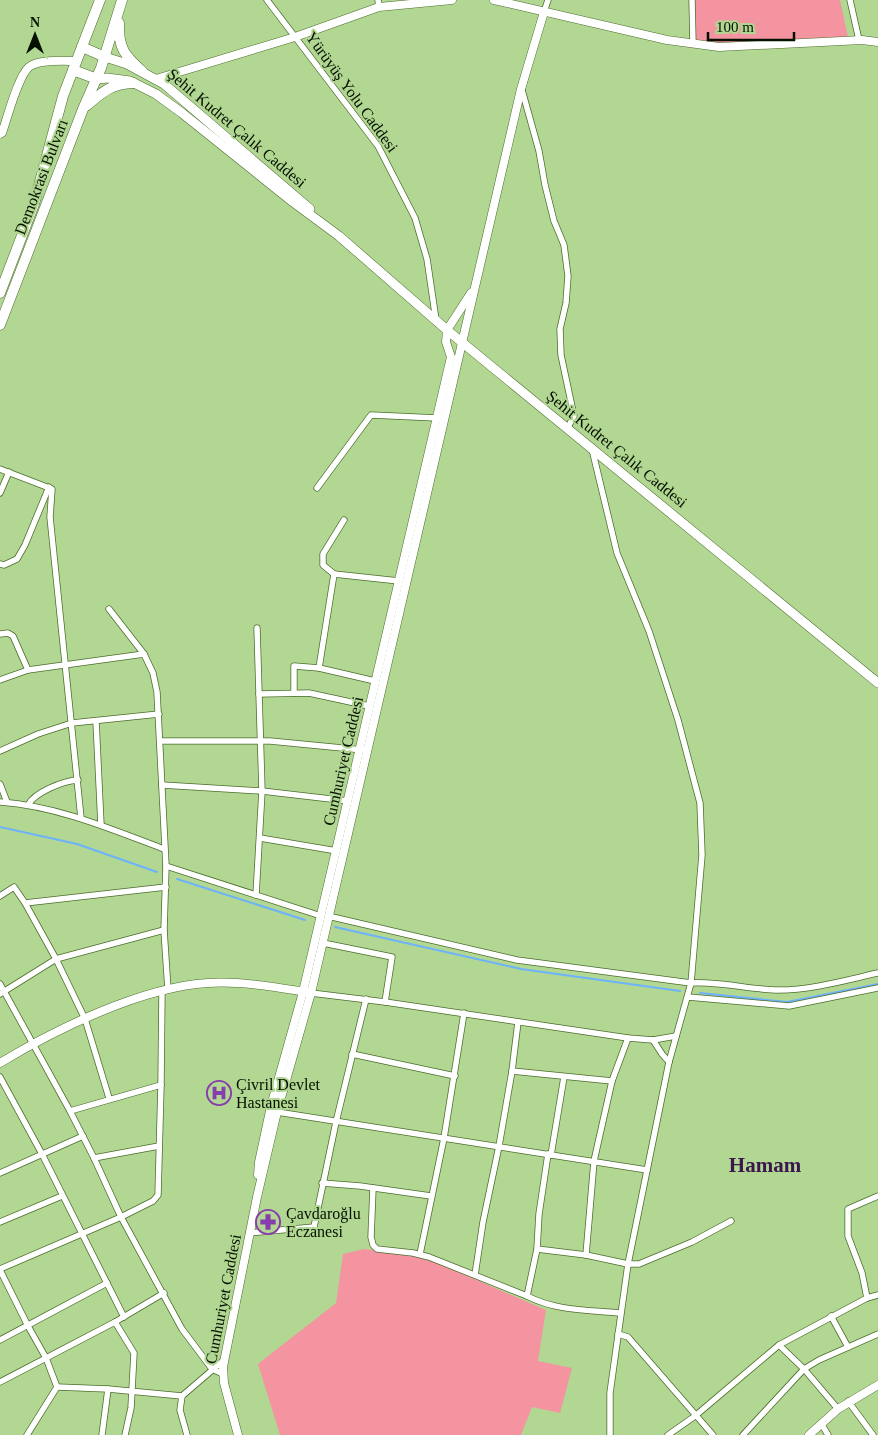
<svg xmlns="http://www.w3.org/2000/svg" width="878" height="1435" viewBox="0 0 878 1435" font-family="Georgia,serif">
<rect width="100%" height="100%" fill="#b1d792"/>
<!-- green -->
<g fill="#f594a1">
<polygon points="691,0 840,0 848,37 739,44 693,43"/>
<polygon points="364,1249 419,1255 546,1310 538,1361 572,1368 560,1413 532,1407 521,1435 280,1435 258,1364 336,1303 343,1254"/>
</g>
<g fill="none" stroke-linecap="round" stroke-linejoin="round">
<!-- stream -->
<g stroke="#6db2fc" stroke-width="2">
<polyline points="0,827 77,844 157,872"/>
<polyline points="177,879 305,920"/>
<polyline points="335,927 521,969 680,991"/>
<polyline points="700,993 787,1002 878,984"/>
</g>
<defs>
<g id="street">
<polyline points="267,0 378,146 396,181 415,218 427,259 436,320"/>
<polyline points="378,0 379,7"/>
<polyline points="692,0 693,44"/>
<polyline points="850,0 859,40"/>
<polyline points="544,12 548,0"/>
<polyline points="522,90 539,151 545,185 554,221 564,245 568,276 566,303 560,329 561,355 574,416 568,427"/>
<path d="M592 449 617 553 649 631 678 720 700 803 702 855 691 983C721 981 750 990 779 990 812 990 846 980 878 973"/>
<polyline points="0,469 52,489 50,517 81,818"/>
<polyline points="317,488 371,415 437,418"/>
<polyline points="0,493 9,472"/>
<polyline points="344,520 323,554 323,565 334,574 399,581"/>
<polyline points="0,564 4,565 17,559 25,545 49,487"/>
<polyline points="109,609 144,654"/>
<polyline points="0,634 8,633 13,636 28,670"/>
<polyline points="319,668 334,574"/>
<polyline points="0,680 28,670 144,654 153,673 157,692 166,866 164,930 168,990"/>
<polyline points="294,693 294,666 319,668 375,681"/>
<polyline points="259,694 309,693 369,706"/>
<polyline points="96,721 101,825"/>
<polyline points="160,741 270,741 363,750"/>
<polyline points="0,751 38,734 72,723 159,714"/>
<polyline points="0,784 7,802"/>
<polyline points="162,785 262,791 348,801"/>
<path d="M0 802C57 806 111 829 164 849"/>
<path d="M28 805C35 792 63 781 78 780"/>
<polyline points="260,838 337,851"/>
<polyline points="166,866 321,916"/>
<polyline points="256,895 262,791 257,628"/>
<polyline points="0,896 14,887 25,903 56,959 85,1019 109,1098"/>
<polyline points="25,903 166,887"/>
<polyline points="328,916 517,960 691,983 669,1062 628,1264 610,1393 610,1435"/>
<polyline points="323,943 392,957 385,1002"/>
<polyline points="0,984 70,1111 94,1158 121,1217 182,1329 212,1369 223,1374"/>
<polyline points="311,993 385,1002 628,1038 653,1040 676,1036"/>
<polyline points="0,994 56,959 164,930"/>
<polyline points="688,997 789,1006 878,988"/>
<polyline points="653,1040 662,1054 669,1062"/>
<polyline points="352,1054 455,1076"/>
<polyline points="512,1071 612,1081"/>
<polyline points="0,1077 42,1154 124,1317"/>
<polyline points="70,1111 161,1085"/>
<polyline points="277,1112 647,1170"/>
<polyline points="551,1155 564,1077"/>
<polyline points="94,1158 159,1146"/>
<polyline points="0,1173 83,1136"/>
<polyline points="322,1183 360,1186 431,1196"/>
<path d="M373 1188 371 1237 373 1245 377 1249 413 1253 429 1257 527 1296C556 1311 588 1310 620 1313"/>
<polyline points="0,1222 62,1196"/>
<polyline points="249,1233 314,1227 336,1122 366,999"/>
<polyline points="537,1249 586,1255 628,1264 639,1264 692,1242 731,1221"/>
<polyline points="420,1254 444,1138 464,1013"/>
<polyline points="586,1255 594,1161 612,1081 628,1038"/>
<polyline points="0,1269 121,1217 153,1201 158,1195 161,1085 162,992"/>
<polyline points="0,1270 28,1326 46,1358 57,1387 27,1435"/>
<polyline points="475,1275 483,1222 499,1146 512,1071 518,1022"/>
<polyline points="527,1296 537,1249 539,1214 548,1154"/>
<polyline points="867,1298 862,1273 848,1236 848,1209 878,1196"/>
<polyline points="831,1316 848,1347"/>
<polyline points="115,1322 134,1353 131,1408 125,1435"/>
<polyline points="618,1334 628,1337 713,1435"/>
<polyline points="0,1340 107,1283"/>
<polyline points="779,1345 804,1369 838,1409"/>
<polyline points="0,1382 115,1322 164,1293"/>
<polyline points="57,1387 108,1389 182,1396"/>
<polyline points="848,1401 873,1435"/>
<polyline points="821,1423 828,1435"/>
<polyline points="102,1435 108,1389"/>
<polyline points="187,1435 180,1410 182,1396 224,1360"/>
<polyline points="668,1435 695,1416 779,1345 867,1298 878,1295"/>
<polyline points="743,1435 804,1369 819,1360 878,1334"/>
</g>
<g id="secondary">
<polyline points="494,0 667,40 719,47 862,40 878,42"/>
<polyline points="156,79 295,37 379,7 452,0"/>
<path d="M0 134 2 133C7 119 18 76 29 67 39 59 64 61 76 61"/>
<path d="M0 1063C56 1029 142 987 208 983 240 981 275 987 306 992"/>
<polyline points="258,1175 259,1162 271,1106 303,992 451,357 446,342 447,330 471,293"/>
<polyline points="238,1435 224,1383 223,1367 257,1197 277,1112 311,993 521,89 544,12"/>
<polyline points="809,1435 838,1409 878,1385"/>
</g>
<g id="primary">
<polyline points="105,57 127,64 164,84 310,209"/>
<polyline points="97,79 107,78 130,81 156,94 182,113 293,202 339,236 447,330 878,683"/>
</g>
<g id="highway">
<path d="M119 23C118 48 125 56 142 71"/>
<polyline points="82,47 105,57"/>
<polyline points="73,70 97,79"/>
<path d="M86 106C103 92 110 84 133 83"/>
<polyline points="0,293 34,204 63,96 100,0"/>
<polyline points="0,325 83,109 101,68 122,0"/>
</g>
</defs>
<!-- street casing -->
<use href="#street" stroke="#4c6d2c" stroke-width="7"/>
<!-- secondary casing -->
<use href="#secondary" stroke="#4c6d2c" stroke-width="9"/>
<!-- primary casing -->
<use href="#primary" stroke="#4c6d2c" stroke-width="10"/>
<!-- highway casing -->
<use href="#highway" stroke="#4c6d2c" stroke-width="11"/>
<!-- street -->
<use href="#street" stroke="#fff" stroke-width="5.5"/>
<!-- secondary -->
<use href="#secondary" stroke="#fff" stroke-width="8"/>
<!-- primary -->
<use href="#primary" stroke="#fff" stroke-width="9"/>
<!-- highway -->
<use href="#highway" stroke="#fff" stroke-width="10"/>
</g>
<!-- icons -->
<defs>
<symbol id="hospital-ring" viewBox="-11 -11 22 22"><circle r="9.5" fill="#b1d792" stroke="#873dae" stroke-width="1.5"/><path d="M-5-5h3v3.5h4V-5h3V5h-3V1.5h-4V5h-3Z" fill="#873dae"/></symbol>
<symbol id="pharmacy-ring" viewBox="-11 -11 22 22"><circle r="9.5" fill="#b1d792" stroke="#873dae" stroke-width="1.5"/><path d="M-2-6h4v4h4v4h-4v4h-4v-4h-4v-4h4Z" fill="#873dae"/></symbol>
</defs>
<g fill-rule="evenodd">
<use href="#hospital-ring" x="205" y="1079" width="28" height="28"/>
<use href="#pharmacy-ring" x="254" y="1208" width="28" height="28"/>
</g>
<g text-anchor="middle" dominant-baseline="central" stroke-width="4" stroke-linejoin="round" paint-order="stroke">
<!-- street labels -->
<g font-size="16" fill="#051000" stroke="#b1d792">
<text transform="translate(352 92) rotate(54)">Yürüyüş Yolu Caddesi</text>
<text transform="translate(237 128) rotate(40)">Şehit Kudret Çalık Caddesi</text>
<text transform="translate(41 177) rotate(-69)">Demokrasi Bulvarı</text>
<text transform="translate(617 449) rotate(39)">Şehit Kudret Çalık Caddesi</text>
<text transform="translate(343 761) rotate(-77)">Cumhuriyet Caddesi</text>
<text transform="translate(223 1299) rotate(-79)">Cumhuriyet Caddesi</text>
</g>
<!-- poi labels -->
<g font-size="16" fill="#051000" stroke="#b1d792" text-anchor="start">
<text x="236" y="1084">Çivril Devlet<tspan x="236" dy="18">Hastanesi</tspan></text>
<text x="286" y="1213">Çavdaroğlu<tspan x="286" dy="18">Eczanesi</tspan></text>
</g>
<!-- district labels -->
<g font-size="21" font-weight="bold" fill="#3b174e" stroke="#b1d792">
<text x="765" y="1165">Hamam</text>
</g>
</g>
<!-- north arrow -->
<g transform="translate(35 35)" stroke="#b1d792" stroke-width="4" paint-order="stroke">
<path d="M0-4L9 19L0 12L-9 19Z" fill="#051000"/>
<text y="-8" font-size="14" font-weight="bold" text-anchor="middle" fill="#051000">N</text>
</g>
<!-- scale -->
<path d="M708 32v8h86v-8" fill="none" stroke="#051000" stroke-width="2.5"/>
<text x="716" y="32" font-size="15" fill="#051000" stroke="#b1d792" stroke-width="4" paint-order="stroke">100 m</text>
</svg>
